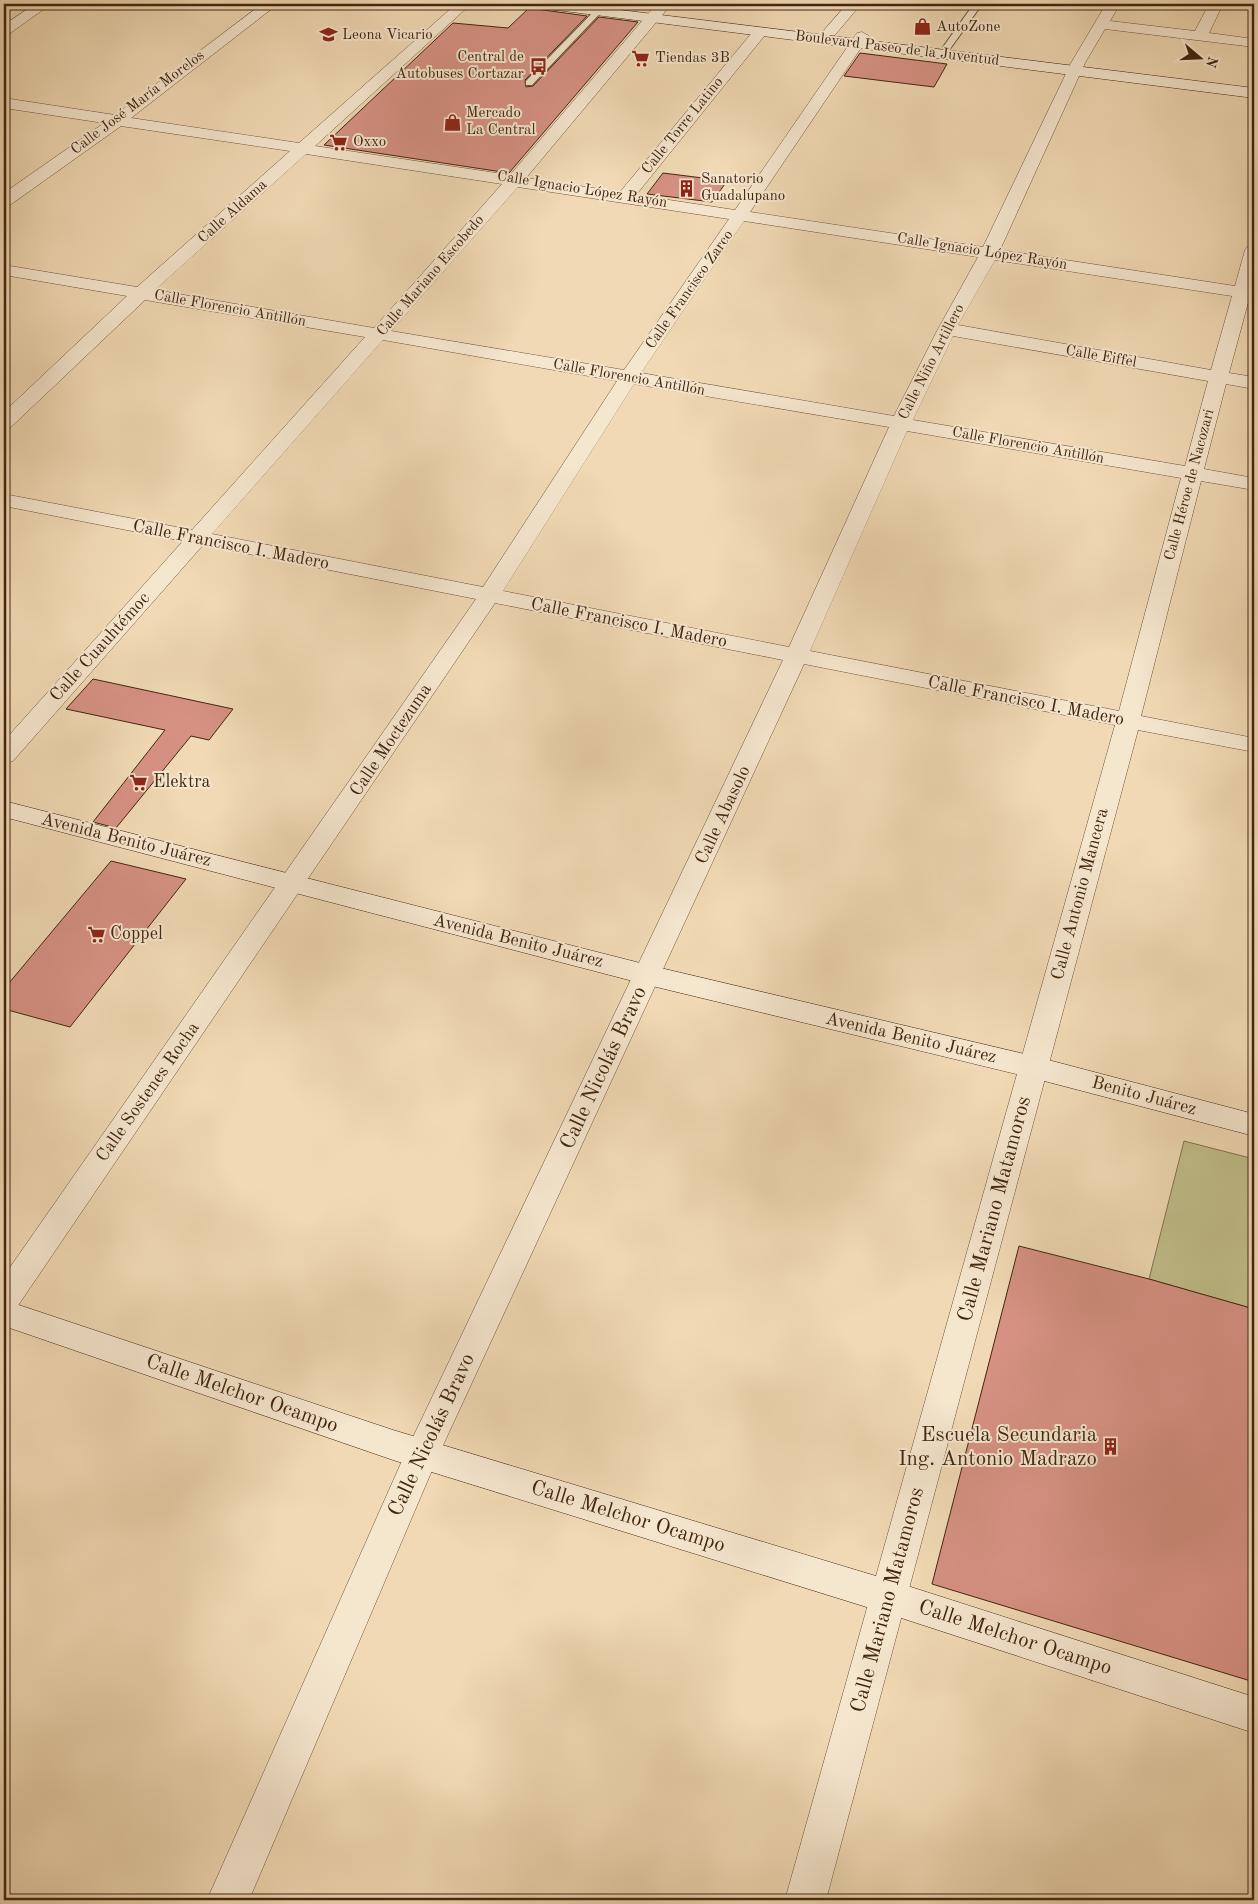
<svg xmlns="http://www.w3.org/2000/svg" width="1258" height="1904" viewBox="0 0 1258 1904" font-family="'Old Standard TT',serif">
<rect width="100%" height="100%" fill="#f0d9b4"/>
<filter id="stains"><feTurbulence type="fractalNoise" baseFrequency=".004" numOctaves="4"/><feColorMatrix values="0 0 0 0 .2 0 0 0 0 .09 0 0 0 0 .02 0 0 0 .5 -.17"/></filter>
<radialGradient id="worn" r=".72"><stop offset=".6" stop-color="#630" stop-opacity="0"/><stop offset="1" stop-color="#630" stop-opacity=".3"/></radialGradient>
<!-- green -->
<polygon fill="#c0bd89" stroke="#81724c" points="1184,1141 1254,1159 1254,1309 1149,1279"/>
<!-- building -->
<g fill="#d69183" stroke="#422610">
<polygon points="529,8 587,16 525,80 526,87 533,86 599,17 638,22 509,173 324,145 453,23 508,28"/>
<polygon points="860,53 947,64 934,87 844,76"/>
<polygon points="663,173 727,181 712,202 647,194"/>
<polygon points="93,679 233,709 209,740 191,736 116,828 93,822 165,730 66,709"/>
<polygon points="111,861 186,879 70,1027 4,1009 4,989"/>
<polygon points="1019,1246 1149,1279 1254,1309 1254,1682 932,1584"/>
</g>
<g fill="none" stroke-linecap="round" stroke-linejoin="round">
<defs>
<g id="lane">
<polygon points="601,4 609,4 532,85 526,85 526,81"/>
<polygon points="973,5 980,7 950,49 944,49 943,47"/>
</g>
<g id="street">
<polygon points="35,4 51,4 9,34 4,35 4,25"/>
<path d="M262 4H278L131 118 299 143 456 4H471L315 146 510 175 654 7 659 6 666 10 664 13 526 178 620 192 755 29H765L767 32 765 35 636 195 735 210 857 33 862 32 869 36 750 212 983 247 1071 63 1106 4H1120L1110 21 1195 31 1209 4H1223L1209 33 1254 39V47L1105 29 1085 63 1000 250 1235 286 1245 250 1248 246 1254 245 1252 288 1254 289V299H1249L1229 373 1254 377V389L1226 384 1204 469 1254 478V490L1201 481 1141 716 1254 738V752L1138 730 826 1900H785L1115 725 804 664 439 1454 249 1900H207L405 1454 783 660 495 603 15 1310 4 1314V1276L476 599 203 545 13 761 4 764V741L183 541 4 506V494L192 530 365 337 145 300 11 427 4 429V412L127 296 4 275V265L137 287 290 151 121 126 10 205 4 206V193L104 123 4 108V98L115 115ZM306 154 502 184 374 328 155 290ZM518 187 729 219 624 370 391 331ZM744 221 978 257 938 329 894 416 641 373ZM995 260 1232 296 1211 370 958 325ZM953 336 1208 381 1185 466 913 420ZM383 340 617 381 483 587 212 534ZM634 384 889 427 789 647 503 591ZM907 431 1181 478 1119 711 810 651Z"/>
<polygon points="847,4 861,4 835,35 825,35 823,32 825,29"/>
</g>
<g id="secondary">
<polygon points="533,4 572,4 1254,88 1254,98 540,8"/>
<polygon points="4,801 648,965 1033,1056 1254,1114 1254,1136 1033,1078 648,985 4,817"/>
<polygon points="4,1300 393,1430 889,1580 1254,1697 1254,1733 889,1614 393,1460 4,1326"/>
</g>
</defs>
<!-- lane casing -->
<use href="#lane" stroke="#6e5339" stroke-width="2"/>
<!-- street casing -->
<use href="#street" stroke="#6e5339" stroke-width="1"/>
<!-- secondary casing -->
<use href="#secondary" stroke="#422610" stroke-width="1"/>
<!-- lane -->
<use href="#lane" fill="#f5e6ce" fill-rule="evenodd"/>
<!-- street -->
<use href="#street" fill="#f5e6ce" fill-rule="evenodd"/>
<!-- secondary -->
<use href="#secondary" fill="#f5e6ce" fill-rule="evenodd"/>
</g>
<!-- icons -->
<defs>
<symbol id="shop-bare" viewBox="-9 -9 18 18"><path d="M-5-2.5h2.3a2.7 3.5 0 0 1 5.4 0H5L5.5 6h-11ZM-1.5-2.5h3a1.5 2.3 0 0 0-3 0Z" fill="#8f2418" stroke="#f5e6ce" stroke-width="2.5" paint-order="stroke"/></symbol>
<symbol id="school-bare" viewBox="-9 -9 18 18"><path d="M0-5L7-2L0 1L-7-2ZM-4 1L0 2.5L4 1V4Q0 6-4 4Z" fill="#8f2418" stroke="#f5e6ce" stroke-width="2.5" paint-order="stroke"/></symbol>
<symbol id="supermarket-bare" viewBox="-9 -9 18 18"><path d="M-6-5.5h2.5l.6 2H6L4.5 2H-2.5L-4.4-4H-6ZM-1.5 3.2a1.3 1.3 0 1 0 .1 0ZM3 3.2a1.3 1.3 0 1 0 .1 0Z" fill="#8f2418" stroke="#f5e6ce" stroke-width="2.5" paint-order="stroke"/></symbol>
<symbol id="bus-bare" viewBox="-9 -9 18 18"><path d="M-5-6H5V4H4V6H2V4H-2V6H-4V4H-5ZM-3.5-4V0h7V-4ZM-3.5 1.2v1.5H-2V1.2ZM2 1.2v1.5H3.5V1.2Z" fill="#8f2418" stroke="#f5e6ce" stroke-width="2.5" paint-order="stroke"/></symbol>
<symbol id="building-bare" viewBox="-9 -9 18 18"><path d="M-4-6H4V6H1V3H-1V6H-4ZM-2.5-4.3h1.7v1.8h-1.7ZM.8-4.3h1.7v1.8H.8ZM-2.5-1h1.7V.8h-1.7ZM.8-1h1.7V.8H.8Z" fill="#8f2418" stroke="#f5e6ce" stroke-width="2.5" paint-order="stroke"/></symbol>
</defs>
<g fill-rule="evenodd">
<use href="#shop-bare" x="910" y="14" width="25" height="25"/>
<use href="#school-bare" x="316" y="22" width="25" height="25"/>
<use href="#supermarket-bare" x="628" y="46" width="25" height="25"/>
<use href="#bus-bare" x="526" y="54" width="25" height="25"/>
<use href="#shop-bare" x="440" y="110" width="25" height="25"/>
<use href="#supermarket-bare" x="326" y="130" width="25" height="25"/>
<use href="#building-bare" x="674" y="176" width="25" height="25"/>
<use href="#supermarket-bare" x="126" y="770" width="25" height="25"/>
<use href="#supermarket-bare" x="84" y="922" width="25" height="25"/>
<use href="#building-bare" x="1098" y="1434" width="25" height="25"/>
</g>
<g text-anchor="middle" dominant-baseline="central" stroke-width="4" stroke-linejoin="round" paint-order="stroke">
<!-- far-poi labels -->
<g font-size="15" fill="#422610" stroke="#f5e6ce" text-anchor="start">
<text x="936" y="27">AutoZone</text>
<text x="342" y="35">Leona Vicario</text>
<text x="524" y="57" text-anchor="end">Central de<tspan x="524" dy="17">Autobuses Cortazar</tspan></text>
<text x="655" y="58">Tiendas 3B</text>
<text x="466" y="113">Mercado<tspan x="466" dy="17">La Central</tspan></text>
<text x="353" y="142">Oxxo</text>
<text x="701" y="179">Sanatorio<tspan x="701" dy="17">Guadalupano</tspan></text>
</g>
<!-- far-street labels -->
<g font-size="15" fill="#422610" stroke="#f5e6ce">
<text transform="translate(897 49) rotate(7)">Boulevard Paseo de la Juventud</text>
<text transform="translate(138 103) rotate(-37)">Calle José María Morelos</text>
<text transform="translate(683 126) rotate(-51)">Calle Torre Latino</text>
<text transform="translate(582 190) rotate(9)">Calle Ignacio López Rayón</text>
<text transform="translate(233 212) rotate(-42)">Calle Aldama</text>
<text transform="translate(982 252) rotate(9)">Calle Ignacio López Rayón</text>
<text transform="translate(431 276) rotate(-49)">Calle Mariano Escobedo</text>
<text transform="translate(690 290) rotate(-55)">Calle Francisco Zarco</text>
<text transform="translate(230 309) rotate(10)">Calle Florencio Antillón</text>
<text transform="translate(1101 357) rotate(10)">Calle Eiffel</text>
<text transform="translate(932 362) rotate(-63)">Calle Niño Artillero</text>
<text transform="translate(629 378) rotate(10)">Calle Florencio Antillón</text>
<text transform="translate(1028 446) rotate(10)">Calle Florencio Antillón</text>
<text transform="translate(1190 485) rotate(-75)">Calle Héroe de Nacozari</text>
</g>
<!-- street labels -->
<g font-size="18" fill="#422610" stroke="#f5e6ce">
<text transform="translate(231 545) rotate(11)">Calle Francisco I. Madero</text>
<text transform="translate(629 623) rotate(11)">Calle Francisco I. Madero</text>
<text transform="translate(100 647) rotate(-48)">Calle Cuauhtémoc</text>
<text transform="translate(1026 701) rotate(11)">Calle Francisco I. Madero</text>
<text transform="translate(391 740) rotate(-56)">Calle Moctezuma</text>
<text transform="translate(723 815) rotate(-65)">Calle Abasolo</text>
<text transform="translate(126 840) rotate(14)">Avenida Benito Juárez</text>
<text transform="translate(1080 894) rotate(-75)">Calle Antonio Mancera</text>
<text transform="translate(518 941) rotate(14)">Avenida Benito Juárez</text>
<text transform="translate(911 1038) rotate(13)">Avenida Benito Juárez</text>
<text transform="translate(148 1092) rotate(-55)">Calle Sostenes Rocha</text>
<text transform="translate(1144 1096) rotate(15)">Benito Juárez</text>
</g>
<!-- poi labels -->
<g font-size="18" fill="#422610" stroke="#f5e6ce" text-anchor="start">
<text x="153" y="782">Elektra</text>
<text x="110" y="934">Coppel</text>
</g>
<!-- near-street labels -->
<g font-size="21" fill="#422610" stroke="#f5e6ce">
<text transform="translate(604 1068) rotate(-65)">Calle Nicolás Bravo</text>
<text transform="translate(995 1209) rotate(-75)">Calle Mariano Matamoros</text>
<text transform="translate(242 1394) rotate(19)">Calle Melchor Ocampo</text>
<text transform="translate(432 1435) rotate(-65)">Calle Nicolás Bravo</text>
<text transform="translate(628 1517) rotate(17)">Calle Melchor Ocampo</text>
<text transform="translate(888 1600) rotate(-75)">Calle Mariano Matamoros</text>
<text transform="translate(1015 1638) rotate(18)">Calle Melchor Ocampo</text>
</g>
<!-- near-poi labels -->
<g font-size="21" fill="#422610" stroke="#f5e6ce" text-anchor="end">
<text x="1097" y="1435">Escuela Secundaria<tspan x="1097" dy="24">Ing. Antonio Madrazo</tspan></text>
</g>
</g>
<!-- margin -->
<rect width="1258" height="1904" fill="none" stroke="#f0d9b4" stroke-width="20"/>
<rect x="5" y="5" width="1248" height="1894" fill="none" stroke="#422610" stroke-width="2.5"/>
<rect x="10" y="10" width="1238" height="1884" fill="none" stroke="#422610"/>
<!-- north arrow -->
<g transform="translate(1200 58) rotate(109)" stroke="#f5e6ce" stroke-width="4" paint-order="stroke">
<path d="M0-4L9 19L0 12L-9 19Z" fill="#422610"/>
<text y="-8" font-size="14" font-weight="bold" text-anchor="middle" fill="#422610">N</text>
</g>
<rect width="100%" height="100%" filter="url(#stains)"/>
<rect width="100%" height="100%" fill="url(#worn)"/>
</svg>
